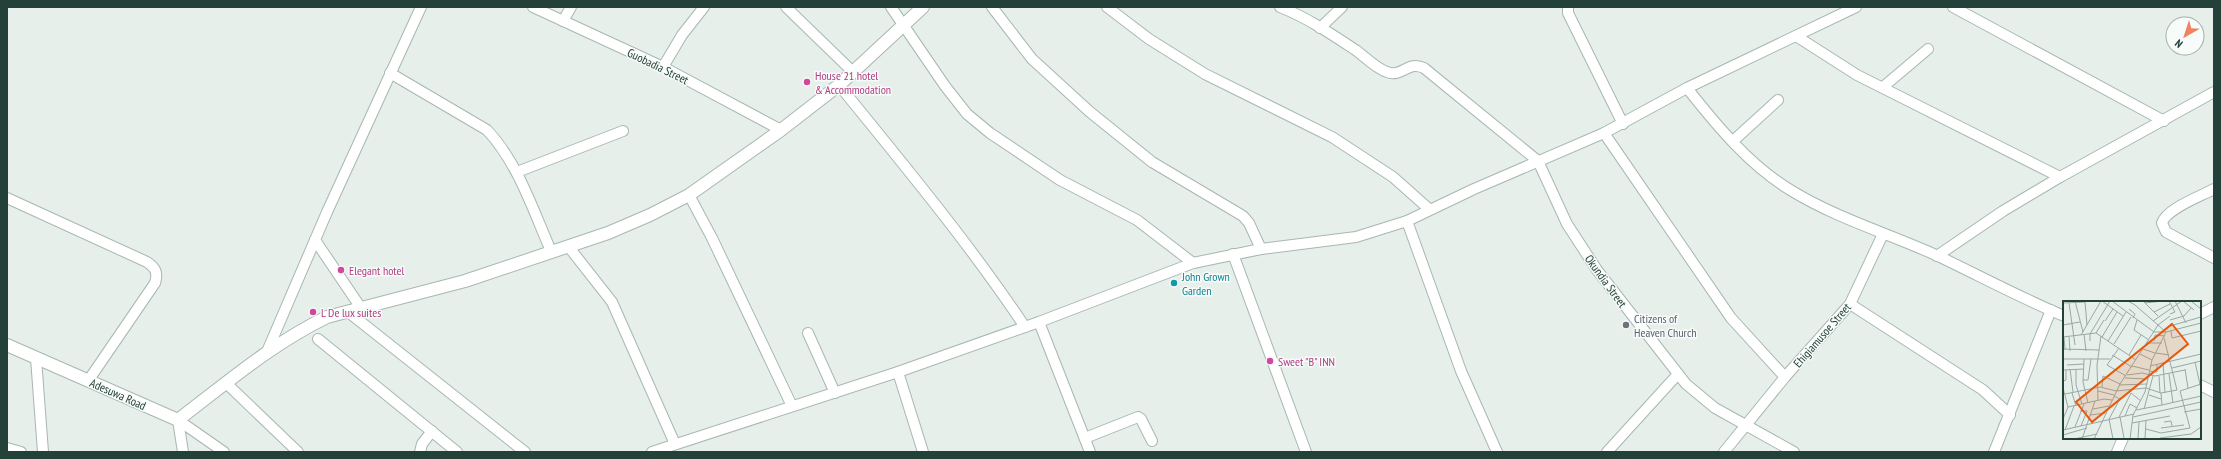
<svg xmlns="http://www.w3.org/2000/svg" width="2221" height="459" viewBox="0 0 2221 459" font-family="'PT Sans Narrow',sans-serif">
<rect width="100%" height="100%" fill="#e6efea"/>
<g fill="none" stroke-linecap="round" stroke-linejoin="round">
<defs>
<g id="minor">
<polyline points="533,7 663,67 781,130"/>
<polyline points="786,7 853,72"/>
<polyline points="891,7 945,86 967,114 990,133 1060,180 1137,220 1193,263"/>
<polyline points="992,7 1032,59 1090,112 1152,162 1243,216 1249,223 1261,249"/>
<polyline points="1107,7 1149,39 1205,74 1332,137 1393,177 1429,209"/>
<path d="M1280 7C1308 18 1333 35 1357 51 1366 58 1377 69 1387 72 1402 78 1408 60 1424 68L1538 161 1567 224 1597 270 1686 384 1715 408 1794 452"/>
<polyline points="1568,7 1568,13 1623,124"/>
<polyline points="1953,7 2164,121"/>
<polyline points="563,21 571,7"/>
<polyline points="1320,28 1342,7"/>
<polyline points="1796,36 1857,75 2060,177"/>
<polyline points="663,67 682,35 704,7"/>
<path d="M390 73 487 130C518 163 533 210 551 251"/>
<path d="M839 85C903 164 969 243 1025 327"/>
<polyline points="1883,87 1928,49"/>
<path d="M1687 88C1717 126 1750 166 1792 191 1838 219 1890 234 1938 256 1980 276 2021 298 2064 316"/>
<polyline points="1604,133 1731,318 1785,377"/>
<polyline points="1733,141 1778,100"/>
<polyline points="517,172 623,131"/>
<path d="M2214 189C2201 196 2166 209 2162 223L2166 232 2214 258"/>
<polyline points="689,195 712,238 792,406"/>
<path d="M7 198 147 262C156 268 158 273 155 283L88 381"/>
<polyline points="1407,221 1461,371 1497,452"/>
<polyline points="315,240 361,308"/>
<polyline points="568,246 612,302 675,444"/>
<polyline points="1233,254 1306,452"/>
<polyline points="1937,256 2003,211 2060,177 2214,92"/>
<polyline points="1850,304 1983,390 2010,415"/>
<polyline points="347,311 525,452"/>
<polyline points="2200,314 2214,307"/>
<polyline points="1039,322 1090,452"/>
<polyline points="808,333 835,393"/>
<polyline points="318,339 457,452"/>
<polyline points="266,354 327,212 421,7"/>
<polyline points="36,358 43,452"/>
<polyline points="898,372 923,452"/>
<polyline points="226,383 298,452"/>
<polyline points="2200,385 2214,392"/>
<polyline points="178,420 224,452"/>
<polyline points="178,420 183,452"/>
<polyline points="1085,438 1138,417 1141,419 1152,441"/>
<polyline points="7,448 21,452"/>
<polyline points="420,452 422,444 432,431"/>
<polyline points="652,452 898,372 1039,322 1193,263 1261,249 1356,237 1407,221 1474,189 1604,133 1687,88 1856,7"/>
<polyline points="1607,452 1678,374"/>
<polyline points="1724,452 1785,377 1850,304 1883,234"/>
<polyline points="1994,452 2051,310"/>
<polyline points="2117,452 2123,438"/>
</g>
<path id="tertiary" d="M7 345 178 420C225 384 273 343 327 317L465 281 608 233 650 215 689 195 781 130 839 85 923 7"/>
</defs>
<!-- minor casing -->
<use href="#minor" stroke="#a8b7b1" stroke-width="12"/>
<!-- tertiary casing -->
<use href="#tertiary" stroke="#a8b7b1" stroke-width="14"/>
<!-- minor -->
<use href="#minor" stroke="#fff" stroke-width="10"/>
<!-- tertiary -->
<use href="#tertiary" stroke="#fff" stroke-width="12"/>
</g>
<!-- markers -->
<g fill="#d1479c" stroke="#f7fbf9" stroke-width="1.5">
<circle cx="807" cy="82" r="4"/>
<circle cx="341" cy="270" r="4"/>
<circle cx="313" cy="312" r="4"/>
<circle cx="1270" cy="361" r="4"/>
</g>
<circle fill="#0f9aa8" stroke="#f7fbf9" stroke-width="1.5" cx="1174" cy="283" r="4"/>
<circle fill="#6b7280" stroke="#f7fbf9" stroke-width="1.5" cx="1626" cy="325" r="4"/>
<g text-anchor="middle" dominant-baseline="central" stroke-width="3" stroke-linejoin="round" paint-order="stroke">
<!-- street labels -->
<g font-size="12" fill="#244139" stroke="#f7fbf9">
<text transform="translate(658 66) rotate(26)">Guobadia Street</text>
<text transform="translate(1606 281) rotate(54)">Okundia Street</text>
<text transform="translate(1822 335) rotate(-49)">Ehigiamusoe Street</text>
<text transform="translate(118 394) rotate(24)">Adesuwa Road</text>
</g>
<!-- hotel labels -->
<g font-size="12" fill="#b23c85" stroke="#f7fbf9" text-anchor="start">
<text x="815" y="75">House 21 hotel<tspan x="815" dy="14">&amp; Accommodation</tspan></text>
<text x="349" y="270">Elegant hotel</text>
<text x="321" y="312">L De lux suites</text>
<text x="1278" y="361">Sweet "B" INN</text>
</g>
<!-- culture labels -->
<g font-size="12" fill="#0d838f" stroke="#f7fbf9" text-anchor="start">
<text x="1182" y="276">John Grown<tspan x="1182" dy="14">Garden</tspan></text>
</g>
<!-- worship labels -->
<g font-size="12" fill="#5b616d" stroke="#f7fbf9" text-anchor="start">
<text x="1634" y="318">Citizens of<tspan x="1634" dy="14">Heaven Church</tspan></text>
</g>
</g>
<!-- overview -->
<g transform="translate(2063 301)">
<rect width="138" height="138" fill="#e6efea"/>
<path fill="none" stroke="#98a9a3" stroke-width="1" d="M12 0 20 31M39 0 60 15M49 0 91 31H103L138 22M65 0 72 4 103 31M80 0 95 15M106 0 112 11 107 13M112 0 123 22M120 0 131 9M128 0 138 8M0 2 22 1 24 24M6 2 12 44M82 2 100 0M66 8 72 13 70 17M91 11 107 3M74 19 71 29 86 39M107 19 121 15 128 7M42 20 50 8M90 20 119 0M0 24 17 21M107 25 138 16M108 30 109 37 138 30M33 32 41 19M21 33 23 50M18 34 38 0M0 36 33 32 73 59M1 36 2 49M6 36 7 50M39 36 54 11M27 40V33L47 0M45 40 63 11M91 40 92 34 102 35M84 42H99M51 43 68 16M56 47 44 64 63 75M0 48 36 49M80 48 92 52M93 52 106 54M77 53 89 59M49 54 69 66M66 54 78 34M0 58H47M21 58 20 81 25 102M132 61 138 88M100 62 102 92M4 64 21 63M69 65 86 69M87 65 138 53M109 67 138 60M7 68 10 91M13 68V84L19 103M122 68 125 87M0 69 21 68M86 70 94 71V64M106 73 110 102M64 74 79 72 92 75 122 69M96 75 97 92M62 77 85 78M20 79H25L28 58M0 80 3 79V69M56 84 84 83M39 86 40 75 57 83M0 87 5 106 0 118M83 87 98 92 114 89 101 37M35 90 51 94M9 92 13 105M68 92 78 100M2 93 37 86 53 90 83 87M86 94 98 98M35 99 34 64 38 35M99 104 138 95M5 106 41 98 49 99M30 108 46 105M81 108 90 75M73 109 99 104 98 92M17 110H24L18 125M121 111 138 108M27 114 43 112M62 115 67 103 74 107M56 116 68 92M57 116 61 137M70 116 138 101M101 121 108 120 109 125M69 122 107 115M12 126 21 103M98 127 121 124M83 128 98 132 127 127 117 90 138 83M0 129 71 113M2 129 11 105M0 134 24 127M97 137 128 133 138 126M11 138 34 133M19 138 32 100M31 138 57 83 95 24 107 15M50 138 46 118 57 98 51 95M67 138 70 114 82 91 89 59 103 31M75 138 76 121M82 138 83 119"/>
<path fill="#e8590c" fill-opacity="0.15" stroke="#e8590c" stroke-width="2" d="M109 23 125 43 29 121 13 101Z"/>
<rect width="138" height="138" fill="none" stroke="#244139" stroke-width="2"/>
</g>
<!-- border -->
<rect width="2221" height="459" fill="none" stroke="#244139" stroke-width="16"/>
<!-- north arrow -->
<g transform="translate(2185 36) rotate(219)"><circle r="19" fill="#f7fbf9" stroke="#a3b1ac"/>
<path d="M0-3L7 15L0 10L-7 15Z" fill="#f18161"/>
<text y="-6" font-size="11" font-weight="bold" text-anchor="middle" fill="#244139">N</text>
</g>
</svg>
